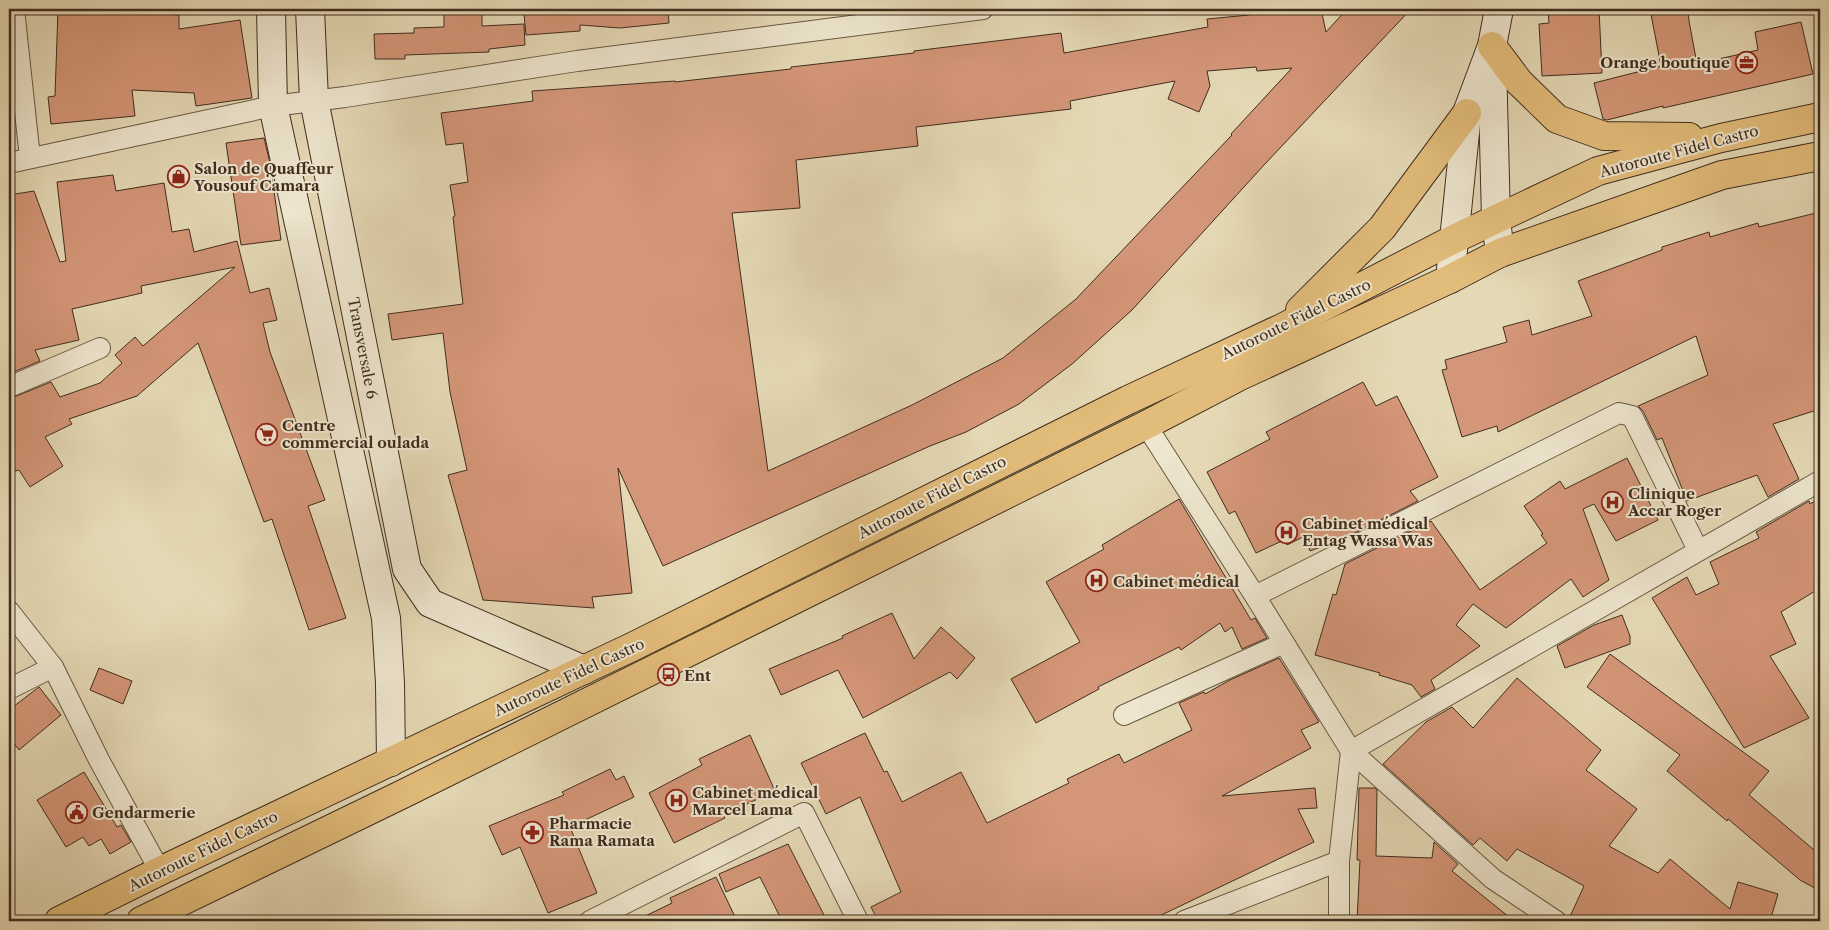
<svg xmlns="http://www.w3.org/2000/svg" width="1829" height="930" viewBox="0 0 1829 930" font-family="'Libre Caslon Text',serif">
<rect width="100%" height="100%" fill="#e5d9b5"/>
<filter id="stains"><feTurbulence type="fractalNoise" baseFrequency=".004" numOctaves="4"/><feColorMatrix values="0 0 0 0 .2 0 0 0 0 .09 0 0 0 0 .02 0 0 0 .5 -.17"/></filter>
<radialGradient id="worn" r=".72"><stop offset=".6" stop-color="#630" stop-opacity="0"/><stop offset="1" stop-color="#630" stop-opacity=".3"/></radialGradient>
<!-- building -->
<g fill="#d49678" stroke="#402d1f" fill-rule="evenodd">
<polygon points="58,9 142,9 142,13 179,15 179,29 240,20 252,98 196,106 194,93 132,90 135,116 51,124 48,97 55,96"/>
<polygon points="444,9 482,9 482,26 524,24 525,45 489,49 489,52 405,55 405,59 375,59 374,34 414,33 414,28 444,27"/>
<polygon points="558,9 668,9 669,23 620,28 580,25 580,31 526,35 524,14 558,11"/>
<path d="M1248 9H1321L1326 32 1347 9H1411L1264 165 1132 310 1072 364 1019 404 966 432 930 446 663 566 618 468 632 593 592 597 594 608 483 600 448 475 467 470 450 392 443 333 392 340 388 314 463 304 453 217 455 216 450 185 468 182 463 143 446 145 441 113 533 101 532 91 675 81V82L791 69V67L914 53V51L1061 33 1064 53 1208 27 1207 19 1249 15ZM1256 67 1257 71 1292 68 1231 134 1232 135 1076 299 1003 358 912 405 768 471 732 213 800 208 796 160 918 146 916 127 1071 109 1070 101 1175 81 1168 99 1199 112 1210 86 1207 71Z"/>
<polygon points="1548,9 1599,9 1602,73 1542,76 1539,24 1549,23"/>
<polygon points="1650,9 1688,9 1689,21 1697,64 1758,50 1755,32 1801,22 1813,74 1663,108 1663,106 1607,120 1603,119 1594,83 1661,66"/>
<polygon points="264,138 270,163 281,240 241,245 226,143"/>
<polygon points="113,175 116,191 164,183 172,232 189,229 194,252 237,241 250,293 269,288 277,320 263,323 270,352 325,500 308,506 346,618 309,630 272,519 264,522 198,343 137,396 69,419 72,424 45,437 63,466 30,487 19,470 9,473 9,399 51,382 60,397 100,383 122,363 115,355 135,337 143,346 235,267 141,286 142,293 72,309 79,340 35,350 40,361 9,374 9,195 34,191 60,262 66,261 57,182"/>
<polygon points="1820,212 1820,409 1773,424 1799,479 1768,497 1757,475 1687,501 1662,438 1657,440 1643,411 1638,406 1708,375 1696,336 1498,432 1497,426 1462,437 1442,370 1447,369 1445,360 1507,342 1503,327 1529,320 1532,335 1592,316 1578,281 1662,250 1662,247 1709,232 1710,237 1758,223 1759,227"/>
<polygon points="1363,382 1376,406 1397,396 1438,477 1410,491 1418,501 1345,538 1310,551 1305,536 1287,545 1284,540 1256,553 1235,511 1229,514 1207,472 1270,439 1266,432"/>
<polygon points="1627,458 1658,520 1616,541 1594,504 1583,509 1609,580 1583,597 1571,579 1506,628 1473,604 1456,625 1480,646 1431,680 1435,689 1421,697 1412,685 1379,675 1380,673 1315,655 1333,594 1336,595 1345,564 1431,521 1480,590 1547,543 1541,535 1543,534 1524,506 1560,481 1565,489"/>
<polygon points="1820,498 1820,588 1781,612 1796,644 1770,656 1809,718 1744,748 1652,598 1687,577 1696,595 1719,584 1710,562 1759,538 1756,532 1809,501 1810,504"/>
<polygon points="1179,499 1251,620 1255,618 1267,638 1242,649 1232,627 1225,632 1220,623 1181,650 1179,647 1098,687 1099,689 1036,723 1011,679 1080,642 1046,582 1104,549 1102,545"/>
<polygon points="892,613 914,659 941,627 975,658 957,679 950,672 863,718 838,670 781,695 769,669 843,638 842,636"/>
<polygon points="1622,615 1630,636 1630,644 1565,668 1557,646 1594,625"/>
<polygon points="1610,654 1769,771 1749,795 1820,855 1820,891 1800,880 1728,819 1727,821 1667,771 1680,755 1587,687"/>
<polygon points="1279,658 1319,722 1301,730 1311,748 1222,796 1315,788 1317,808 1298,809 1314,842 1149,921 878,921 871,907 901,892 860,797 826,814 801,763 865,733 884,772 887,771 902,802 961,772 987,823 1069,783 1067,779 1119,754 1124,763 1192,730 1179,703 1204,692 1205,694 1230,680"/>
<polygon points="99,668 132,681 123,704 90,690"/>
<polygon points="1517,678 1601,750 1586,770 1637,809 1609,846 1658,873 1670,859 1730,909 1738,882 1778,894 1770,921 1568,921 1584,886 1517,849 1507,861 1480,838 1473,845 1383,764 1426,722 1452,707 1473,728"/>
<polygon points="39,687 61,715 19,750 9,737 9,710"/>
<polygon points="750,735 775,791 723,815 725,818 674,843 649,793 702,765 699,759"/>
<polygon points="610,769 616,780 624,776 634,797 570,827 597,893 548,913 520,847 502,855 489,826 564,795 562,792"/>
<polygon points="84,772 117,827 121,825 131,842 110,854 101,839 89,846 83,837 66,847 37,800"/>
<polygon points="1359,788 1375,788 1377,790 1376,856 1432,858 1434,842 1458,864 1452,871 1514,921 1357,921 1360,860 1357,860"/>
<polygon points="788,844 827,921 782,921 760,877 726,892 719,874"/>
<polygon points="716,877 737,921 635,921 672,903 670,898"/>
</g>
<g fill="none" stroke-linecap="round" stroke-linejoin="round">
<defs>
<g id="street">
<polyline points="14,9 30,158"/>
<polyline points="9,163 273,106 345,97 577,61 983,9"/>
<polyline points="9,387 100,348"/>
<polyline points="1146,425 1255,596 1351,751 1493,879 1556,921"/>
<polyline points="1255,596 1619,413 1632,416 1698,550"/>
<polyline points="9,611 53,667 99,760 160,871"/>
<polyline points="9,689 53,667"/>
<polyline points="1124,715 1284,643"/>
<polyline points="590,921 804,813 858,921"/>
<polyline points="1184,921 1339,861"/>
<polyline points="1339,921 1339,861 1351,751 1820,481"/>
</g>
<g id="secondary">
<polyline points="271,9 273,106 386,618 390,683 391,762"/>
<polyline points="310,9 314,100 407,569 430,603 584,670"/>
<polyline points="1492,60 1496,220 1500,253"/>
<polyline points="1450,279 1467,113 1492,46 1499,9"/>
</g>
<g id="highway">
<polyline points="1492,46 1519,82 1557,119 1604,136 1689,137"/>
<polyline points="1300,310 1382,228 1467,113"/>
<polyline points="59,921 160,871 634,646 1128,400 1282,328 1454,239 1598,171 1721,138 1820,117"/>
<polyline points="141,921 405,793 1146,425 1240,376 1450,279 1500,253 1722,175 1820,156"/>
</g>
</defs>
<!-- street casing -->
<use href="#street" stroke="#695844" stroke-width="22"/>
<!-- secondary casing -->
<use href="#secondary" stroke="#402d1f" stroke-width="30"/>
<!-- highway casing -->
<use href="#highway" stroke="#402d1f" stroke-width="30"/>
<!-- street -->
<use href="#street" stroke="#eee6cf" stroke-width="20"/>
<!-- secondary -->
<use href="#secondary" stroke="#eee6cf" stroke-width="28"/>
<!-- highway -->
<use href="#highway" stroke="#e2bc7a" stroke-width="28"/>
</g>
<!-- icons -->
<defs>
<symbol id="office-ring" viewBox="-11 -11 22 22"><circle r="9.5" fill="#eee6cf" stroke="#8f2418" stroke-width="1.5"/><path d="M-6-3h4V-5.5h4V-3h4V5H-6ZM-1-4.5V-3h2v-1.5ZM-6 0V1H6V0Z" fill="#8f2418"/></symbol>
<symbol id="shop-ring" viewBox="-11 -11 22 22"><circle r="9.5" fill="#eee6cf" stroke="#8f2418" stroke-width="1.5"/><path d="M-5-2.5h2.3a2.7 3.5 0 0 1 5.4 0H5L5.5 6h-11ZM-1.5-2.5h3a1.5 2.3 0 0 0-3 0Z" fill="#8f2418"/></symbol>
<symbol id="supermarket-ring" viewBox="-11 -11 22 22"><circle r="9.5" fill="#eee6cf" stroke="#8f2418" stroke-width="1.5"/><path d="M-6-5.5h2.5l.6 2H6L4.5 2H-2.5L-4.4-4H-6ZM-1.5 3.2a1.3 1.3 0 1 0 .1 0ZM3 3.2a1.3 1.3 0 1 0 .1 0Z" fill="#8f2418"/></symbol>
<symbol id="hospital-ring" viewBox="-11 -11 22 22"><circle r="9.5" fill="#eee6cf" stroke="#8f2418" stroke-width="1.5"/><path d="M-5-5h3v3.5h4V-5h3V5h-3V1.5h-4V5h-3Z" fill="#8f2418"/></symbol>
<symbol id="bus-ring" viewBox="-11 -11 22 22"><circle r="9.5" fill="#eee6cf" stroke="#8f2418" stroke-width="1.5"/><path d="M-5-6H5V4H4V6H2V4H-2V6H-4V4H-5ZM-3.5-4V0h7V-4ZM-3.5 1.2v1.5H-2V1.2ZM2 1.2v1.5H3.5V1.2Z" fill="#8f2418"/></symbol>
<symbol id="civic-ring" viewBox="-11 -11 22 22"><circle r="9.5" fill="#eee6cf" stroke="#8f2418" stroke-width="1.5"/><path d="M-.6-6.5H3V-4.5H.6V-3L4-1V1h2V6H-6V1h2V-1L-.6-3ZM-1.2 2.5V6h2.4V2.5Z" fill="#8f2418"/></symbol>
<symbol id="pharmacy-ring" viewBox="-11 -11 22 22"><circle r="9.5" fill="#eee6cf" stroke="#8f2418" stroke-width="1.5"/><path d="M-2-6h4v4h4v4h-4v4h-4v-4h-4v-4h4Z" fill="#8f2418"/></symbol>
</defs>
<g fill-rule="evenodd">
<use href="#office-ring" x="1734" y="50" width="25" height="25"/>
<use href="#shop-ring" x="166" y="164" width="25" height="25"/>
<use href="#supermarket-ring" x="254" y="422" width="25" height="25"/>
<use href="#hospital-ring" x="1600" y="490" width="25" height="25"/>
<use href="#hospital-ring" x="1274" y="520" width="25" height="25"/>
<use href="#hospital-ring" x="1084" y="568" width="25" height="25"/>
<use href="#bus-ring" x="656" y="662" width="25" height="25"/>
<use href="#hospital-ring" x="664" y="788" width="25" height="25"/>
<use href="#civic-ring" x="64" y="800" width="25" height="25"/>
<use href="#pharmacy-ring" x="520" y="820" width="25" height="25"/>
</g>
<g text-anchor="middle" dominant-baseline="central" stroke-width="4" stroke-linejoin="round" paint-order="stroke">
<!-- poi labels -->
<g font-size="15" font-weight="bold" fill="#402d1f" stroke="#eee6cf" text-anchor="start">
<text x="1730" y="62" text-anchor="end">Orange boutique</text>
<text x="194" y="168">Salon de Quaffeur<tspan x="194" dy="17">Yousouf Camara</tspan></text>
<text x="282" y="425">Centre<tspan x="282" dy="17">commercial oulada</tspan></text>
<text x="1628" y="493">Clinique<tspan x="1628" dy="17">Accar Roger</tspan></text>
<text x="1302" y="523">Cabinet médical<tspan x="1302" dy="17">Entag Wassa Was</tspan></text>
<text x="1113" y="581">Cabinet médical</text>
<text x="684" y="675">Ent</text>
<text x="692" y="792">Cabinet médical<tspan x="692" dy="17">Marcel Lama</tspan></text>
<text x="92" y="812">Gendarmerie</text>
<text x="549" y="823">Pharmacie<tspan x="549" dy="17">Rama Ramata</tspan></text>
</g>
<!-- street labels -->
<g font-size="15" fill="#402d1f" stroke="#eee6cf">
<text transform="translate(1679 151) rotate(-15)">Autoroute Fidel Castro</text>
<text transform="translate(1296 319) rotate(-26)">Autoroute Fidel Castro</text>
<text transform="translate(363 348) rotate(79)">Transversale 6</text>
<text transform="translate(932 497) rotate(-27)">Autoroute Fidel Castro</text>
<text transform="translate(569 677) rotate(-25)">Autoroute Fidel Castro</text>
<text transform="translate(203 851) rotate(-26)">Autoroute Fidel Castro</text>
</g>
</g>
<!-- margin -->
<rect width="1829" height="930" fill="none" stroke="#e5d9b5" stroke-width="30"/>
<rect x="10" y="10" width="1809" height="910" fill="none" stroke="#402d1f" stroke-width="2.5"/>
<rect x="15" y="15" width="1799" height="900" fill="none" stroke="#402d1f"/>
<rect width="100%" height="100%" filter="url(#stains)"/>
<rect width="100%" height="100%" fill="url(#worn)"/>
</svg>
